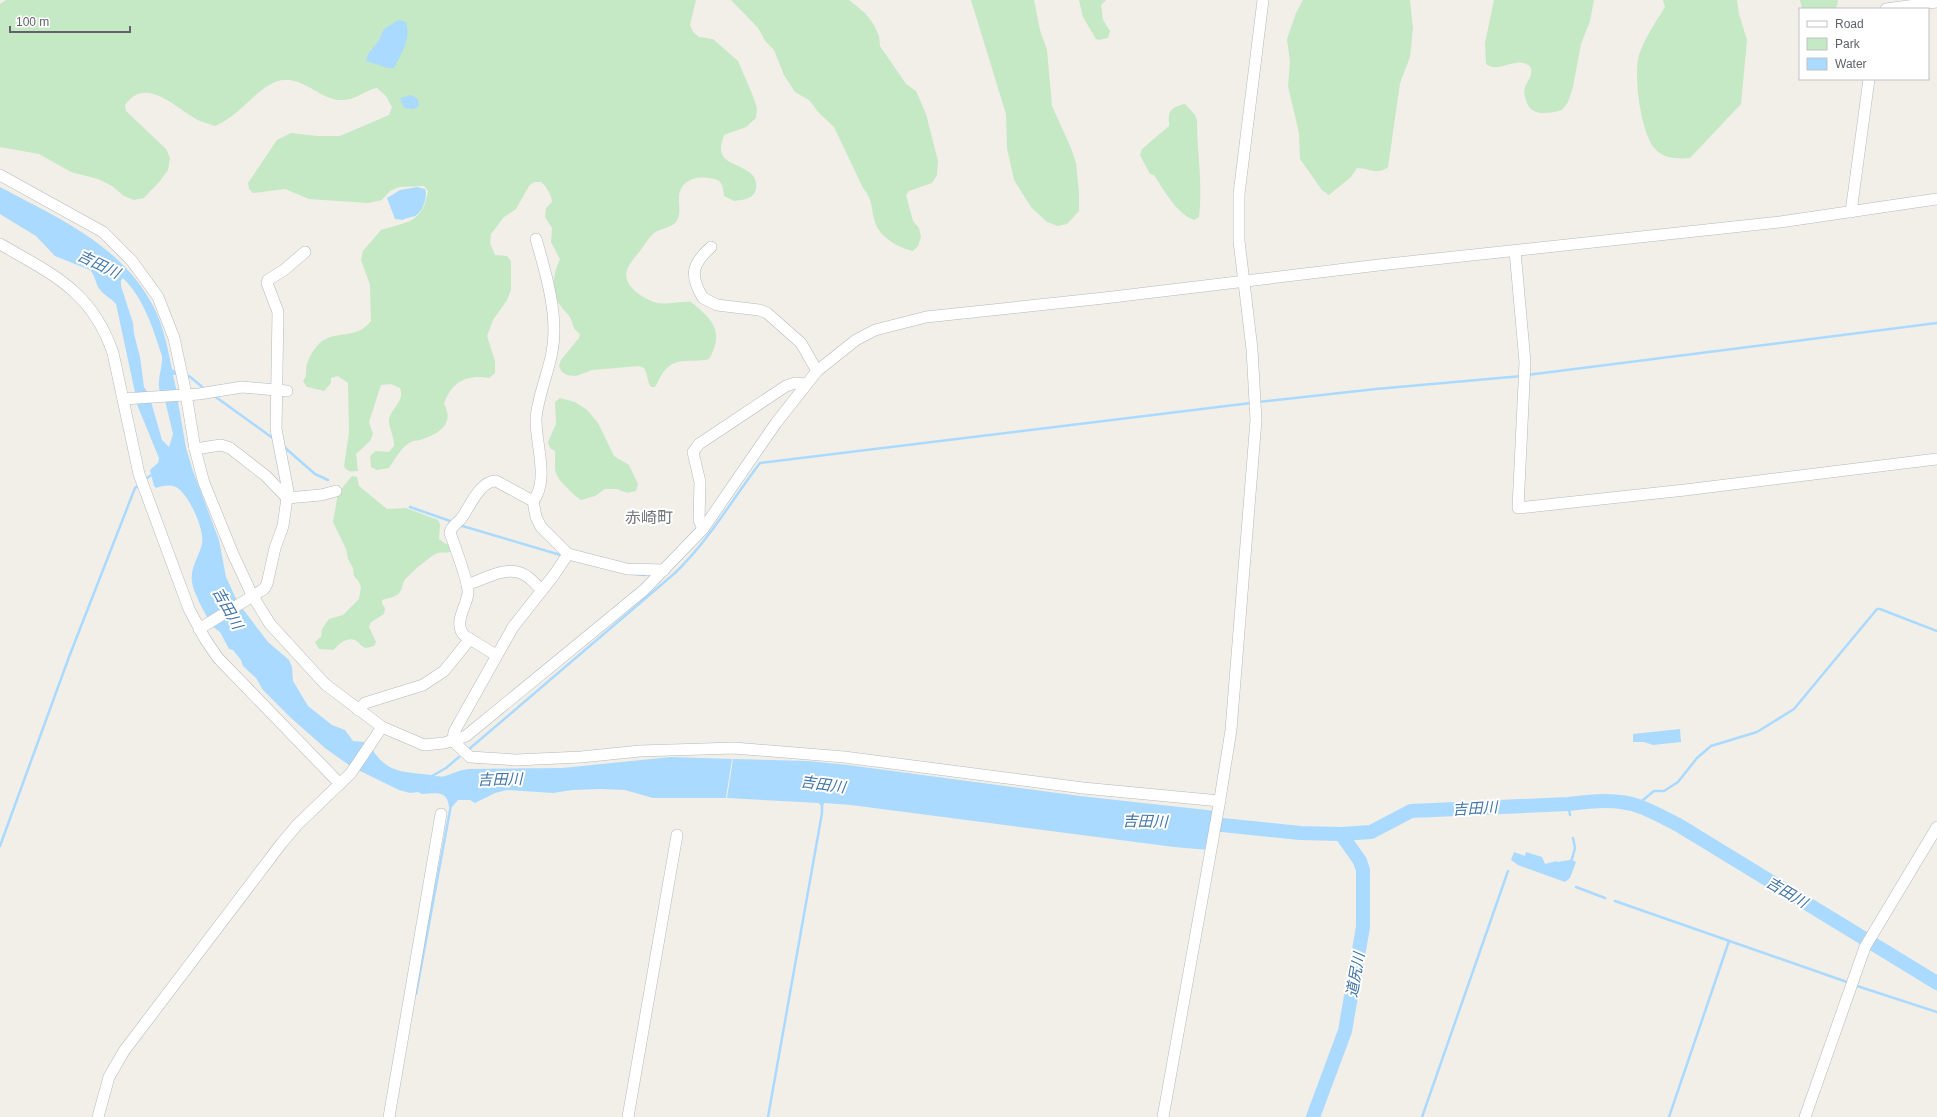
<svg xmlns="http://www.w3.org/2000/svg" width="1937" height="1117" viewBox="0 0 1937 1117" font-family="Arial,'Noto Sans JP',sans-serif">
<rect width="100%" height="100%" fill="#f1efe8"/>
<!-- green -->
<g fill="#c5e8c5">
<path d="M6 0H696L690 25 693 32 699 37 713 39 738 61 753 96 757 108 756 118 746 127 724 135C722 142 719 149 723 156 729 167 759 167 756 188 755 199 743 200 734 201L724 196C723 188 723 181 715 179 700 175 681 178 679 196 678 204 682 215 676 222 671 228 661 228 654 233 648 238 644 246 639 252 635 257 629 264 627 270 622 285 642 298 654 302 666 306 678 301 691 302 712 319 725 331 709 359 695 363 678 357 667 368 661 373 659 381 655 387H651C647 382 648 374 644 368L639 366 592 370 576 376 567 375 562 372 559 366 561 360 579 338 580 334C570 326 575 324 569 316 568 313 564 311 563 309 550 293 552 277 560 259L551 242 552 228 545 217 546 208 552 202C551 194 547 187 541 182H534L529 186 516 209 504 217 491 234 490 243 495 255 507 256 511 261V290L507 300 493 320 487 336 495 361V373L489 378C467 374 451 382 444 404 455 424 439 434 420 440 417 441 414 440 411 442 402 446 395 459 389 468L377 470 371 467 370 456 376 451 389 452 394 446C395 438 388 426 389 419 392 407 405 402 400 388L391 384 381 385 369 422 373 434 370 441 356 454 358 471C352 472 347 472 344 466L349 433 348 383 338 376 331 378V383L324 391 307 387 303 381C308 375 305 371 307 364 309 357 315 347 321 342 336 330 357 340 371 321L370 285 361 260 363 251 381 230C407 222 423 223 428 191L424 186 399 187 390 191 382 200 368 203 309 199 285 189 253 193 249 189 248 183 277 140 291 133 317 136H340L389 115 392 107 386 96 377 88C365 90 356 100 343 100 319 102 299 68 271 84 251 95 239 116 215 126 210 124 205 123 200 121 177 110 147 74 125 105L126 111 166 149 170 158 168 170 160 181 144 198 134 200 124 196 112 186 98 179 71 172 39 154 0 147V4Z"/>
<path d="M731 0H849L866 14 874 25 879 36 880 46 906 84 916 91 926 114 938 161 937 175 932 183 909 191 906 195 913 221 919 228 921 237 918 246 913 251C899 248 879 237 875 222 871 209 873 199 863 188L834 127 819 113 809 100 795 92 784 75 774 50 766 42 758 28Z"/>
<polygon points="971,0 1034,0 1040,30 1047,50 1052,106 1071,148 1076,163 1079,192 1079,211 1067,224 1058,226 1047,222 1031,207 1014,180 1007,148 1006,114"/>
<polygon points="1079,0 1106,0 1101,5 1103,20 1110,31 1108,38 1099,40 1096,39 1083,17"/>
<path d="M1303 0H1410L1413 28 1410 57 1400 83 1388 167C1377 176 1370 168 1357 168L1351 177 1329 195 1322 190 1300 159 1299 133 1288 86 1290 62 1287 39 1296 13Z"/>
<path d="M1494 0H1594L1590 21 1581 44 1573 87 1568 102 1562 110C1548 114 1530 117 1526 100 1524 96 1524 91 1525 87 1527 82 1531 78 1531 73 1532 70 1531 66 1528 65 1515 56 1498 74 1486 64L1485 43Z"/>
<path d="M1663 0H1737L1739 14 1747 40 1741 104 1690 158C1677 159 1666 159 1656 150 1641 136 1633 75 1639 55 1643 41 1657 20 1665 7Z"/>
<polygon points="1800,0 1838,0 1838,1 1836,9 1802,9"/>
<path d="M1185 104 1195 115 1197 121C1197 153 1203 185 1199 217L1194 220C1176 213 1164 190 1154 175L1150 174 1140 155 1142 149 1169 126C1170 122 1168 120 1169 116 1169 108 1179 105 1185 104Z"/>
<path d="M560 398 575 402 587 410 598 423 614 456 629 465 638 484 636 491 627 493 617 489H605L595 496 581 500C575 496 561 483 558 477 553 470 556 459 555 451L550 448 548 442 556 424 555 402Z"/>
<path d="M352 476 357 477 359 486 387 509 406 508 438 520 440 524 439 539 446 544H449L453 549 450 552C446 553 442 552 438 553 432 554 407 576 404 581 401 587 403 590 397 595 392 598 387 598 382 600V604L385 608 384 614 371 622 369 627 376 642 374 646 366 648C361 647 359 642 355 640 347 637 338 644 334 650L319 649 315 642 321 637 322 629 329 619 343 615 359 599 361 587 359 582 354 576 353 568 348 559 346 549 333 522 338 493Z"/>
</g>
<!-- water -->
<g fill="#aadaff">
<path d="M398 20 406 22C412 37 401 55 394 68H388L366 61 368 54 378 42 384 29Z"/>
<polygon points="411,95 418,99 419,106 414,109 404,108 400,98"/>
<path d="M0 187C54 216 115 242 148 297 162 318 167 345 172 369L175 371 176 375H173L177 393 160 391C156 380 163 368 162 356 153 328 144 299 123 278L121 280V286L133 323 134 334 140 357 144 387 150 396 136 397 116 304C110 297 103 295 98 287 95 281 95 275 90 270L55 256 36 236 0 214Z"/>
<path d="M417 187 425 189C428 196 423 212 415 216 411 218 407 217 403 220L395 219 387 198 400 190Z"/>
<path d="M164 396H177L186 448 193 471 219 540 226 577 238 603 209 621C204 611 193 592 192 582 190 567 199 557 202 544 205 530 189 494 176 487 169 484 162 486 156 488L154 486 150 470 158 463 159 458 136 402 150 398 162 440 169 447 173 434Z"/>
<polygon points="239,604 268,642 289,660 292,667 293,681 308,706 332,725 345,730 353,741 364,742 368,745 353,768 325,748 291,718 263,690 256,678 243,666 241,660 233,650 229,649 220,632 212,626"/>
<polygon points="1680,729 1681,742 1653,745 1644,742 1633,742 1633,734"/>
<path d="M372 749C386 771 400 772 423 774 430 774 439 778 445 776 454 773 460 770 469 769L562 768 671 757 732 759 726 798H653L625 790 600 789 572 790 553 793 507 790 495 793 475 803 470 800H458L452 807H449C447 789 435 794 422 794L418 792 410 793 399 790 356 769Z"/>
<polygon points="733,759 808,761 848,765 1080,796 1216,811 1209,850 1174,847 851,805 824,803 823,806 820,805 819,803 727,798"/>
<polygon points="1514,852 1525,856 1526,852 1542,857 1545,864 1557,861 1557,862 1570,860 1572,856 1572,860 1576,862 1570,878 1565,882 1518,865 1511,860"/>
</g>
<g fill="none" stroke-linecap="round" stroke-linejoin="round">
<!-- stream -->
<g stroke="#aadaff" stroke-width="2.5">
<polyline points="1527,375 1937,323"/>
<polyline points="189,376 206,390"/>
<polyline points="213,395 274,439"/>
<polyline points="1258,402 1376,389 1522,376"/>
<polyline points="283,446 315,474 328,480"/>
<polyline points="144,480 153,474"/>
<polyline points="410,507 453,522"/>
<polyline points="459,525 564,556"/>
<polyline points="634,574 645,575"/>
<path d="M468 750 675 573C710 539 731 501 760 463L1251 403"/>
<polyline points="432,776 446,768 459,757"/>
<polyline points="1568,804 1570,815"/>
<polyline points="1637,805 1654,791 1664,791 1678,782 1697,758 1711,746 1757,732 1794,709 1877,609 1880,609 1937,631"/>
<polyline points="0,846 69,657 135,488 139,485"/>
<polyline points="1572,859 1575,848 1573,838"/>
<polyline points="1576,887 1605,898"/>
<polyline points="1615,901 1847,982"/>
<polyline points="1854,985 1937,1012"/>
<polyline points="416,994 451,805"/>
<polyline points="768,1117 822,813 822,802"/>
<polyline points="1422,1117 1508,871"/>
<polyline points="1669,1117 1729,941"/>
</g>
<!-- river -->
<g stroke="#aadaff" stroke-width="14">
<path d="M1203 823 1300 833 1341 834 1371 832 1411 811 1568 804C1592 801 1618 798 1641 807 1654 812 1667 819 1680 826L1937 983"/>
<polyline points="1313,1117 1345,1031 1363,927 1363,870 1360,861 1341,834"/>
</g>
<defs>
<g id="minor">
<polyline points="1886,9 1937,2"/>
<polyline points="0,175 103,232 132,261 158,297 174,338 186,394 195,449 204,483 233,554 252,595 270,624 325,684 382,727 424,745 444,743 466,736 644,590 703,529 776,423 817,371 856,340 875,330 926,317 1104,298 1379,265 1780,222 1937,199"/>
<polyline points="1851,212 1869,79"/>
<path d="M0 244C52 274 92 291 113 353L139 474 189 609 205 639 218 658 340 784"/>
<path d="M711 247C692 264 689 275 703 298L717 305 759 310 767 313 801 343 817 371"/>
<polyline points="1515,251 1525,362 1518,508 1685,490 1937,459"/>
<polyline points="123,399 199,394 242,387 287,391"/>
<polyline points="195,449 221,445 230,448 266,476 287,498 321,495 336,491"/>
<path d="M533 501C550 481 535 442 536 418 538 396 548 374 552 352 559 317 546 273 536 239"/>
<polyline points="703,529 699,520 700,482 693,452 699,444 786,386 795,383 805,384"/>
<path d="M467 585C482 580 507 565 523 574 530 577 536 585 542 590"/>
<polyline points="199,629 264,589 267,584 275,548 283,526 288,491 276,429 278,312 267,283 268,280 284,270 305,252"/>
<path d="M496 655 465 636C452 624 467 606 468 593 469 583 454 544 450 533 451 525 459 523 463 516 470 506 481 480 496 481L533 501 536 517 541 527 568 554"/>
<polyline points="358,710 365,703 423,685 444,671 470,639"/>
<polyline points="453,741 470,757 516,760 581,757 640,751 734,748 844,757 1083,788 1220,801"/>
<polyline points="453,741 454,732 513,627 554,575 568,554 627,569 664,570"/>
<polyline points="98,1117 109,1077 124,1051 281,844 297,825 351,773 382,727"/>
<polyline points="389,1117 441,814"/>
<polyline points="628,1117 677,835"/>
<polyline points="1163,1117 1219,805 1231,730 1256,420 1252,349 1239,241 1239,194 1263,0"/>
<polyline points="1805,1117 1865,947 1937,827"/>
</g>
</defs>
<!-- minor casing -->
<use href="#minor" stroke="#b5b8bc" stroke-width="12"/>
<!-- minor -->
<use href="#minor" stroke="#fff" stroke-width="11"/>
</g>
<g text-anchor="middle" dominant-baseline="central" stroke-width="4" stroke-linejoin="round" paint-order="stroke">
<!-- water labels -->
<g font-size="15" font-style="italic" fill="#4174aa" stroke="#fff">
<text transform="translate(99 264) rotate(26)">吉田川</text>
<text transform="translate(228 608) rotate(61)">吉田川</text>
<text transform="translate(500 779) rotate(-1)">吉田川</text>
<text transform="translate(823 784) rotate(8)">吉田川</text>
<text transform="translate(1475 808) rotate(-3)">吉田川</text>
<text transform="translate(1145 821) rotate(1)">吉田川</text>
<text transform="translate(1787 892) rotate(31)">吉田川</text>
<text transform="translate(1355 975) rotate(-80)">道尻川</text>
</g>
<!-- quarter labels -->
<g font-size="16" fill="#70757a" stroke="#fff">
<text x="649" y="517">赤崎町</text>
</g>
</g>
<!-- legend -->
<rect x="1799" y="8" width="130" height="72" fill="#ffffff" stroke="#bfc1c3"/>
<rect x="1807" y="21" width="20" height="6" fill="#ffffff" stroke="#bfc1c3"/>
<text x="1835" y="28" font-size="12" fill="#5f6368">Road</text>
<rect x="1807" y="38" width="20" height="12" fill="#c5e8c5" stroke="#bfc1c3"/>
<text x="1835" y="48" font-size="12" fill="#5f6368">Park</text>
<rect x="1807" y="58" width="20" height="12" fill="#aadaff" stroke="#bfc1c3"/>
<text x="1835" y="68" font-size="12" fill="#5f6368">Water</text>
<!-- scale -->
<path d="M10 26v6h120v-6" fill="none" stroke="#5f6368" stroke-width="2"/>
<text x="16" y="26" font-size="12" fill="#5f6368" stroke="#ffffff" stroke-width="3" paint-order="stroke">100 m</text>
</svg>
